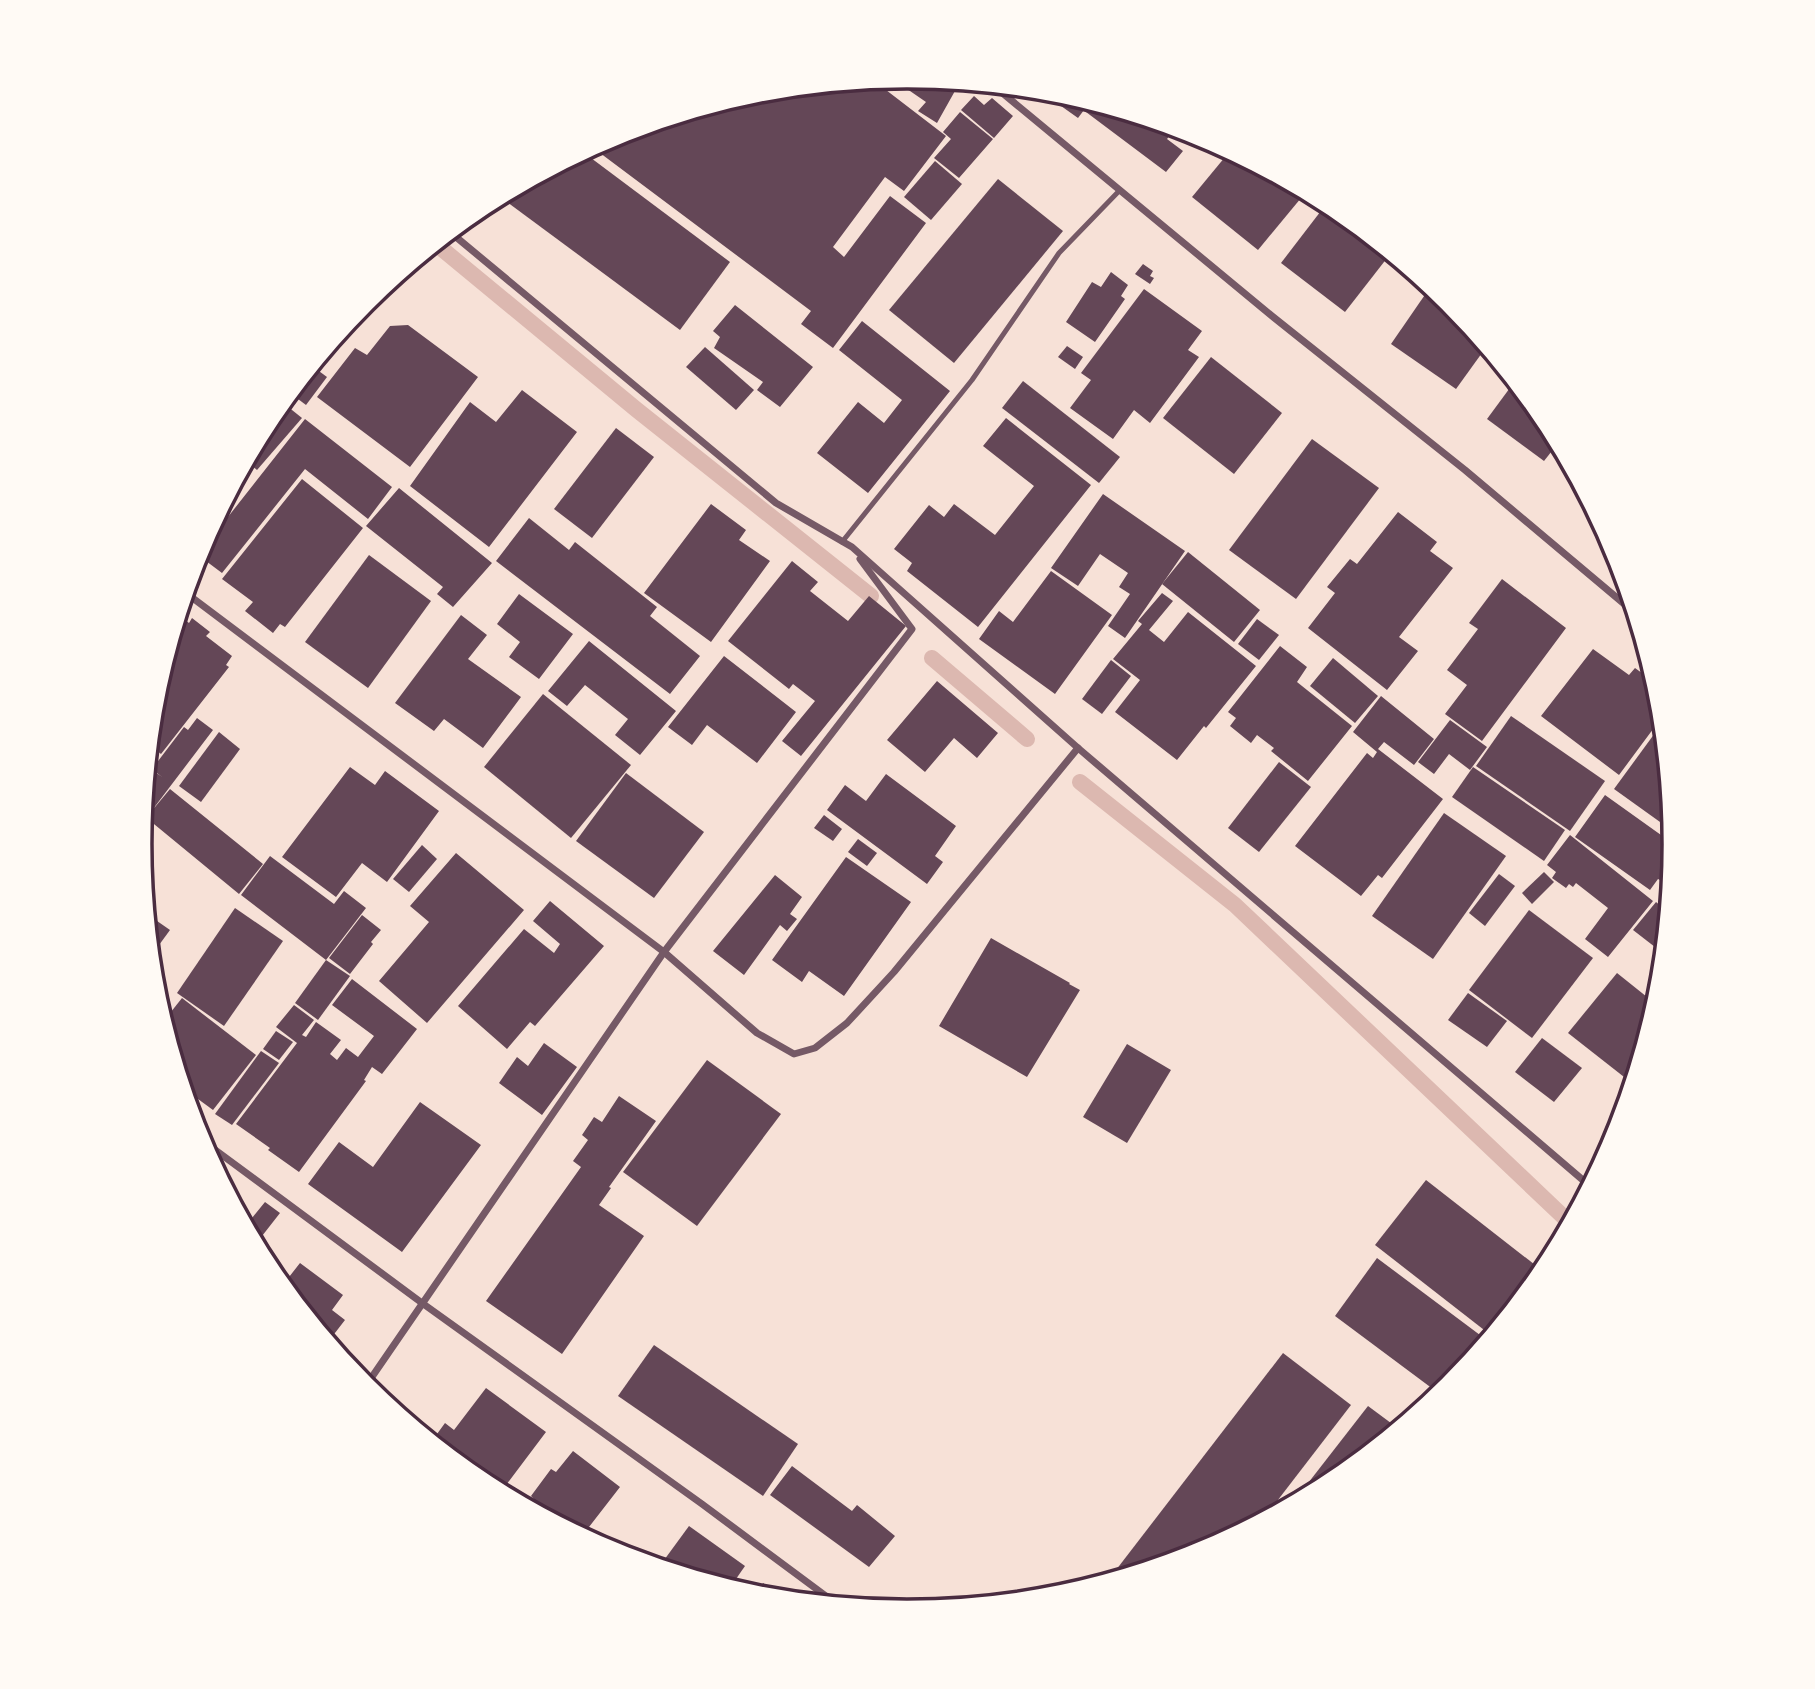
<svg xmlns="http://www.w3.org/2000/svg" width="1815" height="1689" viewBox="0 0 1815 1689" font-family="'PT Sans',sans-serif">
<rect width="100%" height="100%" fill="#f7e1d7"/>
<g fill="none" stroke-linecap="round" stroke-linejoin="round">
<!-- stream -->
<g stroke="#dcb8b0" stroke-width="16">
<polyline points="436,244 637,410 871,596"/>
<polyline points="932,658 1027,739"/>
<polyline points="1080,782 1235,905 1571,1224"/>
</g>
</g>
<!-- building -->
<g fill="#644757">
<polygon points="908,77 960,82 937,123 918,111 926,102 894,80 887,87 876,80"/>
<polygon points="873,80 946,136 904,191 885,177 833,247 844,257 890,196 926,223 833,348 801,324 811,311 592,147 614,135 758,92 855,82 860,85 862,81"/>
<polygon points="1060,93 1090,102 1078,118 1054,101"/>
<polygon points="974,96 984,105 992,98 1013,116 994,138 961,110"/>
<polygon points="1093,103 1176,128 1167,139 1183,151 1166,172 1086,112"/>
<polygon points="960,112 993,139 959,178 934,158 951,139 943,132"/>
<polygon points="1230,151 1306,192 1258,250 1192,197"/>
<polygon points="583,152 730,262 680,330 499,196"/>
<polygon points="935,161 962,184 931,220 904,197"/>
<polygon points="998,179 1063,231 954,363 889,310"/>
<polygon points="1327,203 1334,207 1391,253 1345,312 1281,263"/>
<polygon points="1143,264 1153,271 1150,276 1154,278 1150,284 1135,274"/>
<polygon points="1111,272 1128,285 1121,296 1125,299 1095,342 1066,322 1092,282 1101,287"/>
<polygon points="1431,286 1450,302 1487,346 1456,389 1391,344"/>
<polygon points="1144,289 1202,331 1188,350 1199,357 1150,423 1134,410 1113,439 1070,408 1091,380 1081,373"/>
<polygon points="365,302 366,303 334,346 331,343"/>
<polygon points="735,305 813,367 780,407 757,390 763,382 714,348 720,337 713,331"/>
<polygon points="862,321 950,391 868,493 817,453 858,402 884,423 902,400 839,350"/>
<polygon points="408,325 478,377 410,467 317,397 355,348 367,355 390,326"/>
<polygon points="1067,346 1083,357 1075,369 1058,357"/>
<polygon points="705,347 754,390 736,410 686,367"/>
<polygon points="1211,357 1282,413 1234,474 1163,418"/>
<polygon points="312,366 327,377 306,405 290,393"/>
<polygon points="1023,381 1120,457 1099,483 1002,408"/>
<polygon points="1515,381 1546,418 1559,442 1544,461 1487,419"/>
<polygon points="522,390 577,432 489,547 410,486 470,402 496,422"/>
<polygon points="282,402 302,418 257,470 246,461 270,418"/>
<polygon points="1006,418 1091,485 978,627 907,571 912,563 894,549 929,505 944,517 954,504 995,535 1034,486 983,446"/>
<polygon points="305,419 392,487 368,519 305,469 222,573 198,555"/>
<polygon points="616,428 654,457 592,538 554,509"/>
<polygon points="1312,439 1379,488 1296,599 1229,550"/>
<polygon points="302,479 363,528 285,627 280,624 273,633 245,611 253,602 222,579"/>
<polygon points="399,488 492,563 453,607 437,594 443,587 366,526"/>
<polygon points="1103,494 1185,551 1125,638 1108,626 1130,594 1119,587 1128,573 1100,554 1078,586 1051,568"/>
<polygon points="711,504 746,530 739,540 770,561 711,642 644,593"/>
<polygon points="1398,512 1437,542 1430,551 1453,568 1399,637 1418,651 1387,690 1308,628 1335,593 1327,587 1350,559 1357,564"/>
<polygon points="529,518 569,550 575,542 657,607 650,616 700,656 670,694 496,561"/>
<polygon points="1188,552 1260,610 1234,642 1162,584"/>
<polygon points="369,555 431,601 368,688 305,642"/>
<polygon points="792,561 818,582 810,591 848,621 869,596 906,626 801,756 782,741 815,701 793,684 789,689 728,641"/>
<polygon points="1051,571 1112,615 1055,694 979,639 999,611 1013,622"/>
<polygon points="1502,579 1566,628 1482,741 1445,714 1467,685 1447,670 1478,629 1469,623"/>
<polygon points="1162,593 1173,601 1149,630 1164,642 1188,612 1256,666 1206,728 1204,726 1177,760 1115,712 1140,680 1113,659 1142,624 1138,621"/>
<polygon points="519,594 573,634 539,679 509,657 520,642 497,624"/>
<polygon points="179,615 189,623 192,618 210,632 206,636 232,656 226,665 229,667 161,754 150,745 155,694"/>
<polygon points="461,615 487,635 468,659 521,697 483,748 444,719 434,731 395,703"/>
<polygon points="1257,619 1279,635 1259,660 1238,644"/>
<polygon points="589,641 676,711 640,755 615,735 628,719 585,685 567,706 548,691"/>
<polygon points="1280,646 1307,667 1297,682 1352,726 1308,781 1271,751 1274,748 1257,735 1251,743 1230,726 1236,718 1228,712"/>
<polygon points="1593,649 1629,675 1635,668 1657,684 1660,695 1662,717 1619,775 1541,716"/>
<polygon points="724,656 796,712 757,763 707,725 692,745 668,727"/>
<polygon points="1333,658 1378,696 1355,723 1310,686"/>
<polygon points="1111,660 1131,676 1102,714 1082,699"/>
<polygon points="937,681 998,733 977,758 954,738 925,772 887,740"/>
<polygon points="543,694 631,765 571,838 484,767"/>
<polygon points="1381,696 1434,739 1414,765 1384,742 1378,749 1443,799 1382,878 1378,875 1361,896 1295,846 1367,753 1373,758 1377,752 1353,732"/>
<polygon points="1511,716 1605,781 1570,831 1476,766"/>
<polygon points="197,718 213,730 150,813 170,789 263,864 239,894 143,815 148,767 162,777 152,769 184,727 188,730"/>
<polygon points="1450,720 1487,747 1470,770 1449,754 1434,774 1418,762"/>
<polygon points="1663,722 1674,832 1614,789"/>
<polygon points="219,732 240,749 201,802 179,786"/>
<polygon points="1279,762 1311,787 1259,852 1228,828"/>
<polygon points="350,767 375,785 385,771 439,811 387,882 362,863 336,897 282,857"/>
<polygon points="1473,767 1565,830 1544,861 1452,797"/>
<polygon points="626,773 704,832 654,898 576,841"/>
<polygon points="886,774 956,826 935,856 943,862 927,884 827,810 845,785 866,801"/>
<polygon points="1605,795 1675,845 1672,871 1664,882 1658,879 1650,890 1575,837"/>
<polygon points="1444,813 1506,856 1433,959 1372,916"/>
<polygon points="824,815 842,829 833,841 814,828"/>
<polygon points="1570,835 1653,901 1608,957 1585,939 1608,908 1576,883 1573,887 1569,884 1566,888 1552,878 1556,872 1547,865"/>
<polygon points="858,839 877,853 867,866 848,852"/>
<polygon points="422,845 437,859 409,892 393,879"/>
<polygon points="456,853 524,910 427,1023 379,981 429,922 410,906"/>
<polygon points="270,856 334,904 344,891 366,908 326,960 241,895"/>
<polygon points="846,857 911,902 844,996 809,971 802,982 772,960"/>
<polygon points="1544,872 1554,882 1532,904 1522,893"/>
<polygon points="1499,874 1515,886 1485,926 1469,913"/>
<polygon points="775,875 802,897 790,914 797,919 787,931 780,925 744,975 713,951"/>
<polygon points="550,901 604,946 535,1026 530,1022 507,1049 458,1006 524,929 554,953 560,944 533,921"/>
<polygon points="1656,902 1668,912 1664,954 1633,930"/>
<polygon points="235,908 283,941 224,1026 177,993"/>
<polygon points="1529,910 1593,958 1532,1038 1469,990"/>
<polygon points="147,914 170,930 151,956 148,929"/>
<polygon points="362,915 381,930 371,942 373,944 350,974 329,958"/>
<polygon points="991,938 1070,983 1069,984 1080,990 1027,1077 939,1026"/>
<polygon points="326,960 350,976 318,1020 295,1003"/>
<polygon points="1617,973 1657,1005 1633,1084 1568,1033"/>
<polygon points="352,979 417,1029 382,1074 372,1067 364,1080 366,1081 299,1172 268,1150 270,1148 236,1124 297,1043 276,1027 294,1005 314,1020 302,1035 306,1037 316,1022 341,1040 330,1054 337,1060 346,1048 358,1057 374,1036 332,1005"/>
<polygon points="1468,993 1507,1021 1487,1047 1448,1020"/>
<polygon points="182,998 256,1055 213,1110 183,1088 163,1022"/>
<polygon points="276,1031 293,1042 279,1060 263,1049"/>
<polygon points="1542,1038 1582,1068 1554,1102 1515,1072"/>
<polygon points="544,1043 577,1067 542,1115 499,1083 517,1057 528,1066"/>
<polygon points="1127,1044 1171,1070 1127,1143 1083,1117"/>
<polygon points="261,1051 279,1063 232,1125 215,1114"/>
<polygon points="707,1060 781,1114 697,1226 623,1172"/>
<polygon points="619,1096 656,1121 609,1187 611,1188 599,1205 644,1236 562,1354 486,1301 581,1167 573,1161 588,1140 582,1135 594,1117 602,1122"/>
<polygon points="420,1102 481,1145 402,1252 308,1184 339,1142 373,1167"/>
<polygon points="1426,1180 1539,1268 1488,1333 1375,1245"/>
<polygon points="265,1202 280,1213 255,1245 234,1205 252,1218"/>
<polygon points="1377,1258 1488,1341 1450,1387 1441,1395 1335,1316"/>
<polygon points="300,1263 343,1295 332,1310 345,1320 328,1342 282,1286"/>
<polygon points="654,1345 798,1444 763,1496 618,1396"/>
<polygon points="1283,1353 1351,1405 1261,1522 1201,1554 1106,1583"/>
<polygon points="486,1388 546,1432 500,1493 481,1482 440,1449 444,1444 442,1441 444,1439 437,1434 445,1423 454,1430"/>
<polygon points="1368,1406 1399,1429 1334,1483 1291,1505"/>
<polygon points="573,1451 620,1487 589,1527 599,1534 593,1542 530,1509 536,1501 531,1496 551,1469 556,1472"/>
<polygon points="792,1466 852,1511 857,1505 895,1536 869,1567 770,1495"/>
<polygon points="689,1526 745,1566 729,1589 659,1567"/>
<polygon points="763,1583 788,1600 753,1596"/>
</g>
<g fill="none" stroke-linecap="round" stroke-linejoin="round">
<!-- service -->
<polyline stroke="#755966" stroke-width="5" points="842,542 972,380 1059,253 1120,190"/>
<!-- minor -->
<g stroke="#755966" stroke-width="7">
<polyline points="994,86 1272,316 1465,470 1635,613"/>
<polyline points="450,232 776,503 852,547 1078,748 1591,1187"/>
<polyline points="186,593 664,952 757,1033 794,1054 815,1048 847,1023 894,972 1078,748"/>
<polyline points="199,1138 422,1303 702,1504 838,1605"/>
<polyline points="365,1387 664,952 912,629 860,559"/>
</g>
</g>
<!-- crop -->
<path d="M0 0H1815V1689H0ZM152 844a755 755 0 1 1 1510 0a755 755 0 1 1-1510 0Z" fill="#fffaf5" fill-rule="evenodd"/>
<path fill="none" stroke="#4a2c40" stroke-width="3.5" d="M152 844a755 755 0 1 1 1510 0a755 755 0 1 1-1510 0Z"/>
</svg>
